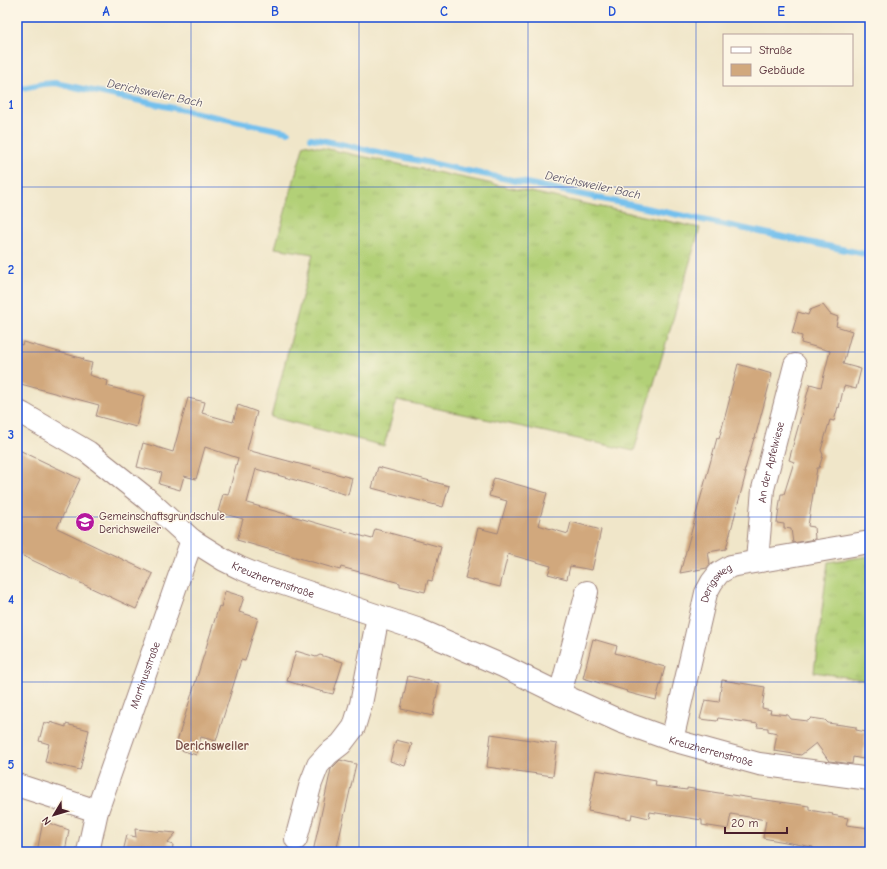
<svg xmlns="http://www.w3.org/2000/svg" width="887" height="869" viewBox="0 0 887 869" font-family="'Comic Neue',sans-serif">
<defs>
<pattern id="grass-tufts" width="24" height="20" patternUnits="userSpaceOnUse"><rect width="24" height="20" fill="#b2d077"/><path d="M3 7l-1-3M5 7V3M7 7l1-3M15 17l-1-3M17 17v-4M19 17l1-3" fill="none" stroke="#9bb267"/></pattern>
</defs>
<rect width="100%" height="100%" fill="#fcf5e5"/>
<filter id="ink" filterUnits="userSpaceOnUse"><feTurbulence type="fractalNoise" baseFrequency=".025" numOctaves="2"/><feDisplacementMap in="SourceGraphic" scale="8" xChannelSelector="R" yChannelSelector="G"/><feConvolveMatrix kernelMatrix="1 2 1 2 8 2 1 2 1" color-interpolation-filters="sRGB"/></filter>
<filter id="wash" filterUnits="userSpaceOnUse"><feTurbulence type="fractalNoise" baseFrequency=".012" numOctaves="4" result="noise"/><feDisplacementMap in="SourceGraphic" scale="16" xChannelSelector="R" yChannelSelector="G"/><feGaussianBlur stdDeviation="0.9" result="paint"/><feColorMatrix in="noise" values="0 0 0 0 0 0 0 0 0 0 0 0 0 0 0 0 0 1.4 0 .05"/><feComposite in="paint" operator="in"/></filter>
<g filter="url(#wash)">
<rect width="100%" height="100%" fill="#f0e6c9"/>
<!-- grass -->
<g fill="url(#grass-tufts)" stroke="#7e7851">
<polygon points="304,144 700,228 634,451 397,400 384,446 271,417 313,254 275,248"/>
<polygon points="870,556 870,681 814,672 828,562"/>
</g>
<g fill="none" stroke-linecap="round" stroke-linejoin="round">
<!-- stream -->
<g stroke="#73c0ed" stroke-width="6">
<polyline points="17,89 42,84 55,83 288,132"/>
<polyline points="311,138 870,255"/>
</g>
</g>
<g id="blocks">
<!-- building -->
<g fill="#d1a87d">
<polygon points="823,305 830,314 838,317 836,326 852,331 843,364 861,369 856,389 844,386 839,408 838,407 834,421 830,420 821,450 823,455 819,468 817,468 808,526 814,527 815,539 793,543 791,529 784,528 784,524 777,523 781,494 784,494 794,462 789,460 810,384 821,387 830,351 801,343 802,336 792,333 798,312 808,315 810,310"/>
<polygon points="23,342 84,359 83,361 92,363 89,375 108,381 107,386 144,396 136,427 96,416 99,405 17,383 17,343 22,345"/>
<polygon points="738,364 772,374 755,438 754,438 744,473 746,473 726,549 708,552 710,564 707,568 680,573 717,438 719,439 730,398 729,398"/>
<polygon points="188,398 205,402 202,413 233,422 238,405 257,412 247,450 352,478 348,495 256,469 247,503 372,539 375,529 441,547 432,581 428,580 425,592 400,586 400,583 341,567 340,570 237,540 243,519 218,512 223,494 228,495 238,458 205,447 196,479 184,476 180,490 159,484 162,473 137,467 143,443 173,452"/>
<polygon points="17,449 80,479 57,528 153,574 136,609 17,553"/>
<polygon points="378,467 449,486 443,507 372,488"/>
<polygon points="494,478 547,493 538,525 568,534 571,522 601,530 592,570 570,566 567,579 548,574 551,566 508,554 500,587 465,578 478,528 498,533 507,501 489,496"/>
<polygon points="225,591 244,597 239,612 258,618 245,661 241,660 216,741 201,737 196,755 175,748 219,606 221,607"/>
<polygon points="593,639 617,646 615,653 665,667 656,700 626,692 627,691 607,685 583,678"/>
<polygon points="296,651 316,657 320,655 343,662 333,694 316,690 287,681"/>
<polygon points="408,676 439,683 433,716 401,709"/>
<polygon points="722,680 765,687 762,708 771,710 770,713 788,715 791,719 808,721 811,718 825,720 828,723 856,727 856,730 866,732 863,759 853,757 852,764 829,761 816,743 801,755 774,751 777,733 768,731 768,728 757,727 758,724 718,718 717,721 700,719 705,700 719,702"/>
<polygon points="44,722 50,724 50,722 66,727 66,724 89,730 80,770 45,762 49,744 39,741"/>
<polygon points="491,734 557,744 553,776 487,767"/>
<polygon points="396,740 412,744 405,766 390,761"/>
<polygon points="340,760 356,764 336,852 313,852 331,769"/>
<polygon points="596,770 656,781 655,786 687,790 687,788 751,798 809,806 809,810 833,814 832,815 848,818 846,825 870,828 870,852 812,852 813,847 763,838 766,820 731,814 728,829 702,825 702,820 650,812 649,818 632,814 631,819 588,811"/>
<polygon points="43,821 69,830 65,852 37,852"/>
<polygon points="135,829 176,833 167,843 173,845 172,852 123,852 127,835 136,837"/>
</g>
</g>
</g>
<g filter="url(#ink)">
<use href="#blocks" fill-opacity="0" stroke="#9d827a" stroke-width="1"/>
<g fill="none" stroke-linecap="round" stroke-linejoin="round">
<defs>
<g id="minor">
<path id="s1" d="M17 411 23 414 88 452 146 498 192 540 224 560 240 568 257 575 417 629 503 666 560 694 622 722 672 740 759 764 870 779"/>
<path id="s2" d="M757 561 763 489 795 365"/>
<polyline points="560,694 587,592"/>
<path id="s3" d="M672 740 706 593 712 582 719 573 731 566 870 542"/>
<polyline points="17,785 97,811"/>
<polyline points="296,839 311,783 318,765 328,754 341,744 354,727 361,704 378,616"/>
<path id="s4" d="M88 852 97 811 192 540"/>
</g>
</defs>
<!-- minor casing -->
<use href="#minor" stroke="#9d827a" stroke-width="24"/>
<!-- minor -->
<use href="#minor" stroke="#fff" stroke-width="22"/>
</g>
</g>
<!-- grid -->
<path fill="none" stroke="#1d4ed8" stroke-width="1" stroke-opacity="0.55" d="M191 17V852M359 17V852M528 17V852M696 17V852M17 187H870M17 352H870M17 517H870M17 682H870"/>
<!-- icons -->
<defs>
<symbol id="school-disc" viewBox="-11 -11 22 22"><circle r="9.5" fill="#b5179e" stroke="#fcf5e5"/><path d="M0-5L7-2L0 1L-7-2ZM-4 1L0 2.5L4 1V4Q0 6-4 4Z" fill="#fff"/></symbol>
</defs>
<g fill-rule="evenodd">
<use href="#school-disc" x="74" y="511" width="22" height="22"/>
</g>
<g text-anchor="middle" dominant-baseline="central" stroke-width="3" stroke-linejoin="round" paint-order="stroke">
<!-- street labels -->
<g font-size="11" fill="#4a1f2b" stroke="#fcf5e5">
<text stroke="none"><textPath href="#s2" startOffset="100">An der Apfelwiese</textPath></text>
<text stroke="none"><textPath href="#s1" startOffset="309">Kreuzherrenstraße</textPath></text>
<text stroke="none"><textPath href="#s3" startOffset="165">Derigsweg</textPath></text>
<text stroke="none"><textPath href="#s4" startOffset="186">Martinusstraße</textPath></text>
<text stroke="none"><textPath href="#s1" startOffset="780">Kreuzherrenstraße</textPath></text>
</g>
<!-- poi labels -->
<g font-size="11" fill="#4a1f2b" stroke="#fcf5e5" text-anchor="start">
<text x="99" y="516">Gemeinschaftsgrundschule<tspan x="99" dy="13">Derichsweiler</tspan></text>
</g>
<!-- water labels -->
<g font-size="12" font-style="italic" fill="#564f65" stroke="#fcf5e5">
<text transform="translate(155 93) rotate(12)">Derichsweiler Bach</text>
<text transform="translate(593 185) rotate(12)">Derichsweiler Bach</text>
</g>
<!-- quarter labels -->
<g font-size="13" font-weight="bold" fill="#794f48" stroke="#fcf5e5">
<text x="212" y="745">Derichsweiler</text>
</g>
</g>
<!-- margin -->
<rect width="887" height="869" fill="none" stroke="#fcf5e5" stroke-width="44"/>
<!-- legend -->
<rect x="723" y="34" width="130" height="52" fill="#fcf5e5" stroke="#b59f9b"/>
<rect x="731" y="47" width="20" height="6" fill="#ffffff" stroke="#b59f9b"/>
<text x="759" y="54" font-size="12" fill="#4a1f2b">Straße</text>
<rect x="731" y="64" width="20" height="12" fill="#d1a87d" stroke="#b59f9b"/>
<text x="759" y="74" font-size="12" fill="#4a1f2b">Gebäude</text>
<!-- north arrow -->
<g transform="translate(54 815) rotate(232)" stroke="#fcf5e5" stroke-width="3" paint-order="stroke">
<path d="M0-3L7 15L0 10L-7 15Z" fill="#4a1f2b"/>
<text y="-6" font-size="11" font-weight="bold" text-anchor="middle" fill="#4a1f2b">N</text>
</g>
<!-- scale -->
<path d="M725 827v6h62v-6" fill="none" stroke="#4a1f2b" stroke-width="2"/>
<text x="731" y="827" font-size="12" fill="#4a1f2b" stroke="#fcf5e5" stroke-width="3" paint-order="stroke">20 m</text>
<rect x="22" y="22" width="843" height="825" fill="none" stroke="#1d4ed8" stroke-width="1.5"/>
<g font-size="13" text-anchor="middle" font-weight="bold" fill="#1d4ed8">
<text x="106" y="16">A</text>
<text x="275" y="16">B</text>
<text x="444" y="16">C</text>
<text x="612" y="16">D</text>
<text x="781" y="16">E</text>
<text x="11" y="109">1</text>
<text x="11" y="274">2</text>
<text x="11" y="439">3</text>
<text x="11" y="604">4</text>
<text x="11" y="769">5</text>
</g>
</svg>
